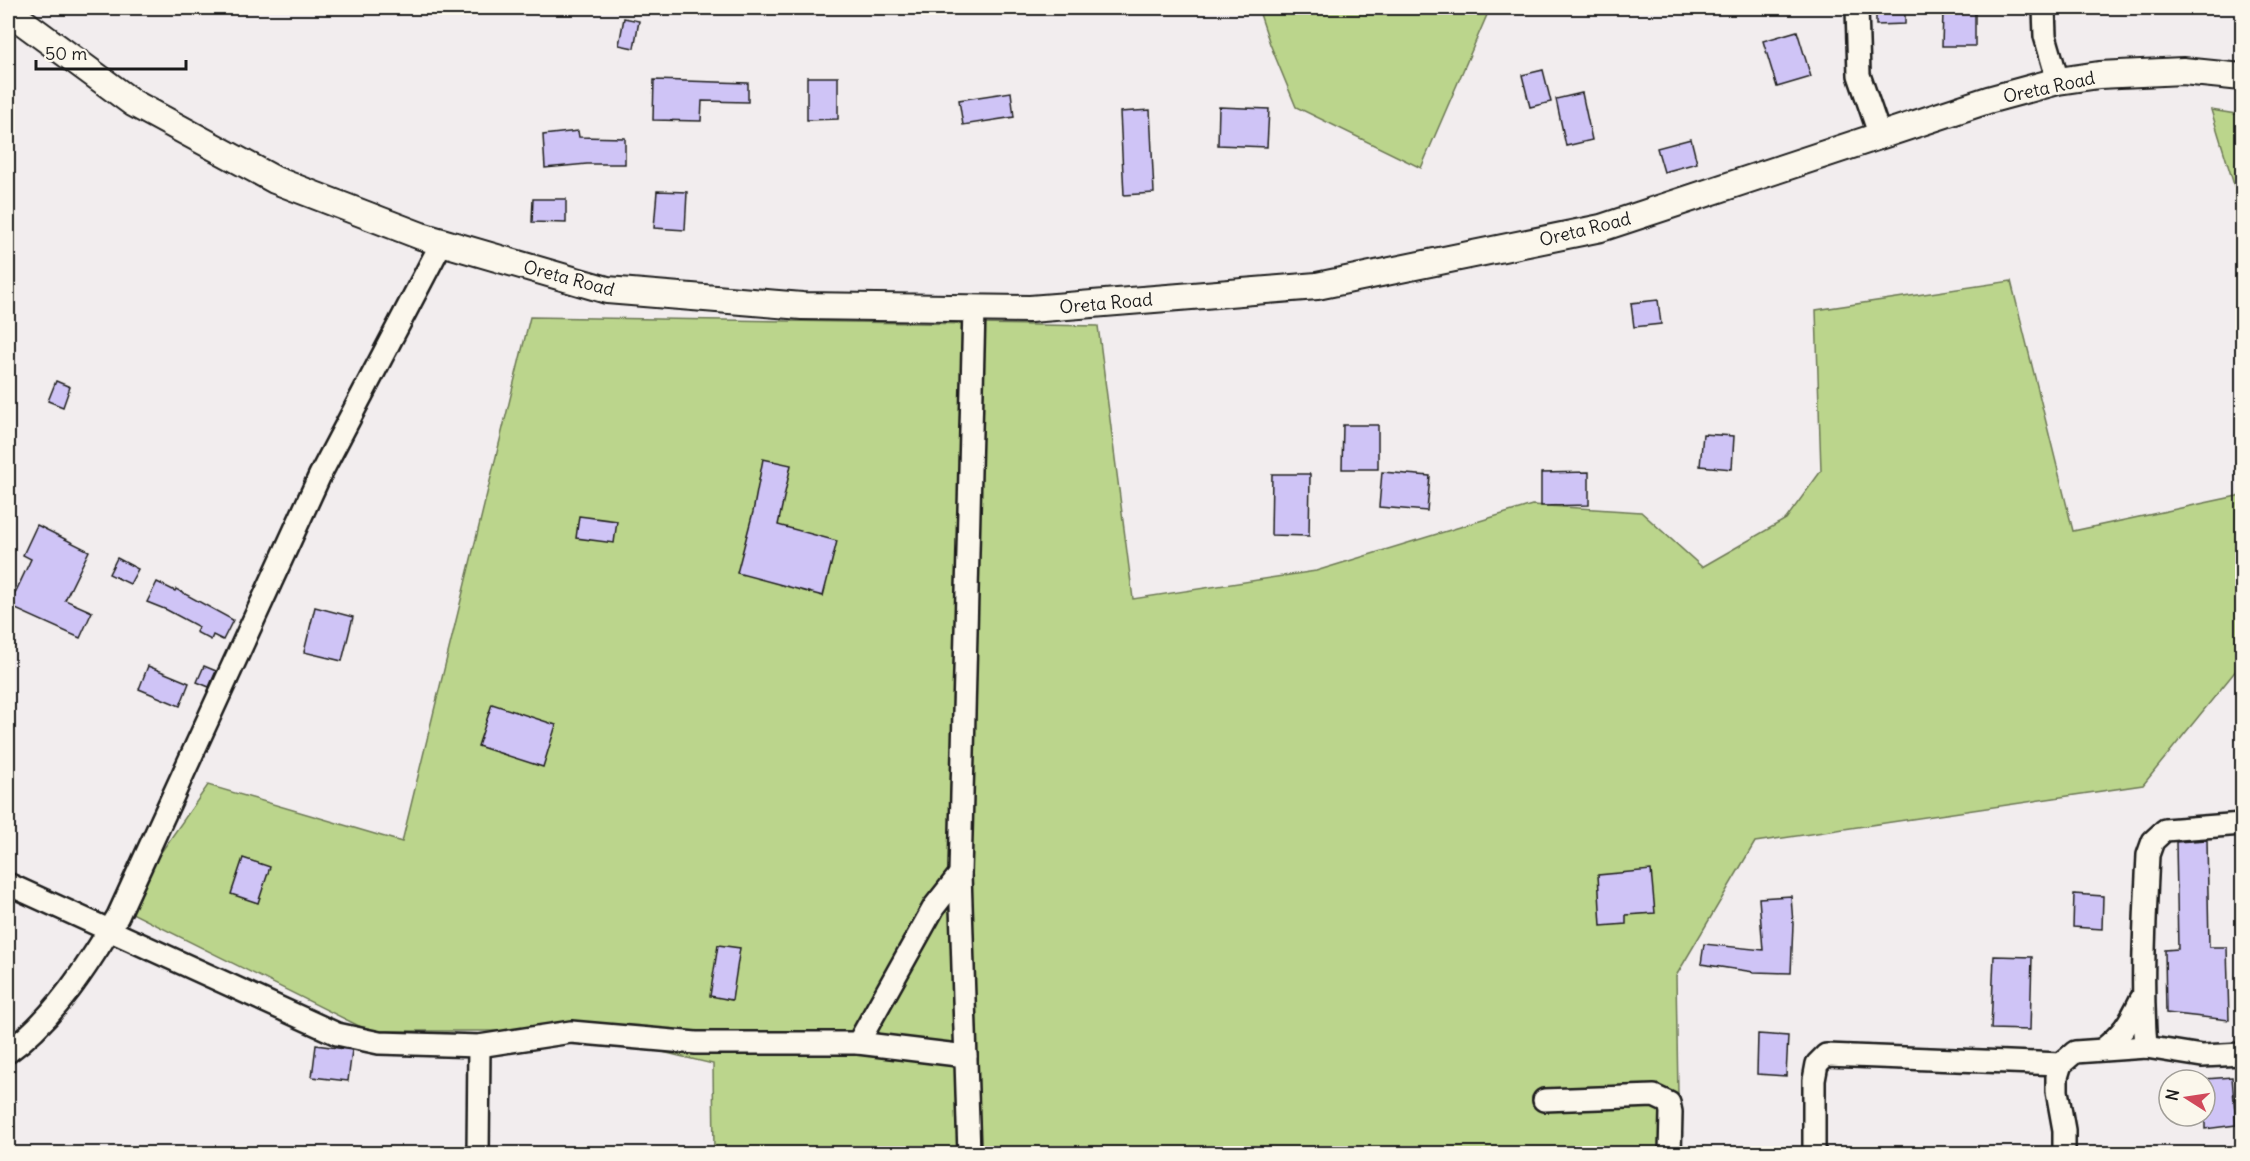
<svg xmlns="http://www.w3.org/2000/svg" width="2250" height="1161" viewBox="0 0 2250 1161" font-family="Delius,sans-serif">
<rect width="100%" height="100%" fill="#f2edee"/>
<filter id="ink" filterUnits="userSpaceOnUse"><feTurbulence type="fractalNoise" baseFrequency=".0167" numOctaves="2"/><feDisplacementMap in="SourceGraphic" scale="12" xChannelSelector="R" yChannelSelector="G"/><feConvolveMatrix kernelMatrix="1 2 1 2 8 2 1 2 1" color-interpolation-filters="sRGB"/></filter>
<g filter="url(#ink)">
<!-- green -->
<g fill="#bbd58c" stroke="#6c7854" stroke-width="1.5">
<polygon points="1258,8 1490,8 1421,168 1296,107 1270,44"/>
<polygon points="2211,110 2242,115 2242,211"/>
<polygon points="2011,281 2073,531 2242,495 2242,663 2143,785 1755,842 1676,976 1679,1153 714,1153 713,1064 574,1031 369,1031 122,908 208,785 402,842 530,317 1098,326 1133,599 1316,571 1532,505 1641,512 1702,567 1786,519 1821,471 1816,310"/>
</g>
<!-- building -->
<g fill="#cfc4f6" stroke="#1c1c1c" stroke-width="1.5">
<polygon points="1876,8 1905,8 1905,24 1876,25"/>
<polygon points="1943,11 1975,11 1975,46 1942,46"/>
<polygon points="624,18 639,21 634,48 619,45"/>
<polygon points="1797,31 1811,77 1777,87 1763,41"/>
<polygon points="1543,70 1551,102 1530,107 1522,75"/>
<polygon points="807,77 838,77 838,119 807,120"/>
<polygon points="654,80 748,83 748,102 702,101 701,121 653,120"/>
<polygon points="1011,92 1014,117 963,125 959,100"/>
<polygon points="1582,93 1592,140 1566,146 1556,99"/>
<polygon points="1219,107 1269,109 1267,147 1218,145"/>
<polygon points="1150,110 1154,193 1124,195 1120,112"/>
<polygon points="578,131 579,137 625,138 625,164 587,164 545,168 543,135"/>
<polygon points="1691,139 1697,163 1664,172 1657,148"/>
<polygon points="657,191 687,192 685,230 654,228"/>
<polygon points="533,199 566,199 566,223 532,222"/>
<polygon points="1658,300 1661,324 1634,327 1631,303"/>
<polygon points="56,381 70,387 63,407 48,401"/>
<polygon points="1343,425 1378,425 1378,469 1342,469"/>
<polygon points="1703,434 1734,436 1732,469 1700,466"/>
<polygon points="763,459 791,465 778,525 837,541 823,596 737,573 753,512"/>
<polygon points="1382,472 1430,476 1427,511 1379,507"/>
<polygon points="1589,472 1589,505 1541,506 1541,473"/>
<polygon points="1272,474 1310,474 1309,536 1271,535"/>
<polygon points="579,516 617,521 614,543 576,538"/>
<polygon points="37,525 89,551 65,600 92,612 80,638 9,606 31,559 23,555"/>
<polygon points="117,558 138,569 130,584 109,574"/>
<polygon points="157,582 175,591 176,589 233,620 223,640 213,635 211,640 196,632 199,627 167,610 147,602"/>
<polygon points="315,607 353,617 342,661 304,652"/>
<polygon points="148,666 189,683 180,706 139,689"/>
<polygon points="204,666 216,671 209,687 197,682"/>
<polygon points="492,704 556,725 543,767 478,746"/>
<polygon points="2207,840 2209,947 2227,947 2229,1020 2166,1013 2165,950 2178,949 2176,842"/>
<polygon points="243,858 270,867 258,903 231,894"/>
<polygon points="1651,870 1655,913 1626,915 1626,924 1601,926 1598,875"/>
<polygon points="2074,894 2103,896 2102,929 2073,927"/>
<polygon points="1791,896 1793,924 1791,973 1754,972 1701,964 1704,944 1763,950 1759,898"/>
<polygon points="718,945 740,948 732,1000 710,996"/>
<polygon points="1994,956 2032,957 2030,1030 1991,1029"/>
<polygon points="1758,1034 1788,1036 1786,1076 1757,1074"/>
<polygon points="316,1045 352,1050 348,1081 312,1077"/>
<polygon points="2232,1077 2236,1125 2205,1129 2205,1079"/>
</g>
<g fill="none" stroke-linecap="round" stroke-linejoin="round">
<defs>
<g id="minor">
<polyline points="1857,8 1859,75 1880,136"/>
<polyline points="2044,8 2045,36 2058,81"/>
<polyline points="8,884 337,1034 379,1043 479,1046 571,1032 696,1043 858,1043 966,1056"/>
<polyline points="858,1043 934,907 960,874"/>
<path d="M2146 1047C2141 983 2145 919 2148 855L2153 841 2165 830 2242 824"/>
<path d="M2102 1050C2123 1033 2129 1024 2141 999"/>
<path d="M8 1052C55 1018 88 965 118 916L320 475 442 242"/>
<polyline points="1544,1100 1654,1096 1669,1103 1671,1112 1670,1154"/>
<polyline points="478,1154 479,1046"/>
<polyline points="969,1154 960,874 974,309"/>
<polyline points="1814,1154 1814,1080 1817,1064 1826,1055 2061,1064"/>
<polyline points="2064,1154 2064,1130 2057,1091 2057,1077 2061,1064 2075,1052 2146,1047 2202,1056 2242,1054"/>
</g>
<polyline id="tertiary" points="8,11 133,103 275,180 421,236 607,290 802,306 1030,309 1317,286 1601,228 1988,100 2058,81 2099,75 2183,71 2242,77"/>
</defs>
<!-- minor casing -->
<use href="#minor" stroke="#1c1c1c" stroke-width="26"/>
<!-- tertiary casing -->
<use href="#tertiary" stroke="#1c1c1c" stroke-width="30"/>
<!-- minor -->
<use href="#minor" stroke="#fbf7ec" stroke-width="21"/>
<!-- tertiary -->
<use href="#tertiary" stroke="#fbf7ec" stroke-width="26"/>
</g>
</g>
<g text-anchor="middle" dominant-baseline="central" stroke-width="5" stroke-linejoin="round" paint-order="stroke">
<!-- street labels -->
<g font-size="18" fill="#1c1c1c" stroke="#fbf7ec">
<text transform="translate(2049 87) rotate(-12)">Oreta Road</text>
<text transform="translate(1585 229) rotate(-14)">Oreta Road</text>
<text transform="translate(569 278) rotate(15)">Oreta Road</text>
<text transform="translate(1106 303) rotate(-5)">Oreta Road</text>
</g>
</g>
<!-- margin -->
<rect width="2250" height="1161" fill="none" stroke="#fbf7ec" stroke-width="30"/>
<rect x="15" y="15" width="2220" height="1131" fill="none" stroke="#1c1c1c" stroke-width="2" filter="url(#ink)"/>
<!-- north arrow -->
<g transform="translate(2187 1098) rotate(282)"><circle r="28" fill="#fbf7ec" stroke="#a29f99" stroke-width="1.5"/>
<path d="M0-4.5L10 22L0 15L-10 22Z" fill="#d1495b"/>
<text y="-9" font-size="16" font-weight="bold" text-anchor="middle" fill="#1c1c1c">N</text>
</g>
<!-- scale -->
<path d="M36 60v9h150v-9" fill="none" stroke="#1c1c1c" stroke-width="3"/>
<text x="45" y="60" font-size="18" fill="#1c1c1c" stroke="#fbf7ec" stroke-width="4.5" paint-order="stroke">50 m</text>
</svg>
